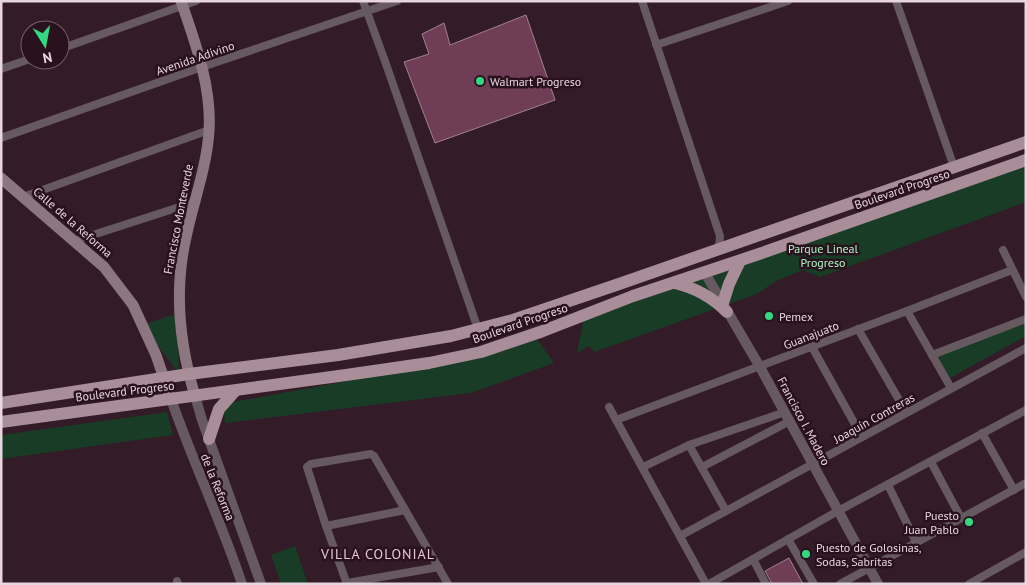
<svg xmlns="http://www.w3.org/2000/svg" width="1027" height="585" viewBox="0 0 1027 585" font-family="'PT Sans',sans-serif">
<rect width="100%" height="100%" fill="#331b27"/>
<!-- green -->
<g fill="#193c26">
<polygon points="1026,164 1026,202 820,277 803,270 776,281 757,294 594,352 589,346 577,353 584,317"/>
<polygon points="178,313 179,374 143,325"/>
<polygon points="1026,324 1026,336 950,378 938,357 985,337"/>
<polygon points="536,338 554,363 471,393 225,423 224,413 228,403 433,365"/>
<polygon points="167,412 173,435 1,459 1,435"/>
<polygon points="295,546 308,584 281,584 271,555"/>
</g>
<!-- building -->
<g fill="#6f3e56" stroke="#a0818f">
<polygon points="526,15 555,100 435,143 404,62 429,54 422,34 444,23 450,45"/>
<polygon points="789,558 803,584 772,584 765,571"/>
</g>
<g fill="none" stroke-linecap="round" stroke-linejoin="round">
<!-- minor -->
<g stroke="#66595f" stroke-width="8">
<polyline points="363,1 386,64 478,329"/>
<polyline points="642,1 720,236 719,248"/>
<polyline points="896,1 954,167"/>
<polyline points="656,45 788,1"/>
<polyline points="60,49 196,1"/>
<polyline points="1,69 30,59"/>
<polyline points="1,138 202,67 397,1"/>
<polyline points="23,197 209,130"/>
<polyline points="74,241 195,202"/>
<polyline points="1003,250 1026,297"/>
<polyline points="907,311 951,388"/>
<polyline points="858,329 906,412"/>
<polyline points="812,347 862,437"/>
<polyline points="932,355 1026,319"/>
<polyline points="609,407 706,584"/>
<polyline points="616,420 907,311 1012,270"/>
<polyline points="982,433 1014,490"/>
<polyline points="689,445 726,511"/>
<polyline points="931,462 961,518"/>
<polyline points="643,467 689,445 785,412"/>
<polyline points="702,467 790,421"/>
<polyline points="888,485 916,542"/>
<polyline points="326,526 405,510"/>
<polyline points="680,536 1026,348"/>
<polyline points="788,539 814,584"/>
<polyline points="753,559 766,584"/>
<polyline points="177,581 178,584"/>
<polyline points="347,583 439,567"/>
<polyline points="347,584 326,526 307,467 311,464 371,454 374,456 448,584"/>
<polyline points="709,584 838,511 1026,410"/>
<polyline points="840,584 1026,483"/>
<polyline points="969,584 1026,552"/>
</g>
<!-- tertiary -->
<g stroke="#66595f" stroke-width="10">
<polyline points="705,273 760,367 878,584"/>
<polyline points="195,396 202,420 261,584"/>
<path d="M171 399C193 462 221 521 242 584"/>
</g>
<!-- secondary -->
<g stroke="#8c7780" stroke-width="11">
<path d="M181 1C195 42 212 87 209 131 207 167 192 206 185 242 174 294 180 346 195 396"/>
<polyline points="1,178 104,267 133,305 156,355 171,399"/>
</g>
<!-- primary -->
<g stroke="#a98e99" stroke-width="12">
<path d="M675 283C696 288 712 297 727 312"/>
<polyline points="723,303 729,284 740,261"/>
<polyline points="1,403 189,374 338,355 451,336 513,320 619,284 1026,142"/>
<polyline points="1,422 346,375 429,363 481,352 543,331 633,296 759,254 1026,160"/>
<polyline points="209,439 219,409 235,391"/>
</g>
</g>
<!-- markers -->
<g fill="#34d881" stroke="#29111d" stroke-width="2">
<circle cx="480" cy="81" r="5"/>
<circle cx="769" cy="316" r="5"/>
<circle cx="969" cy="522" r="5"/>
<circle cx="806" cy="554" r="5"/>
</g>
<g text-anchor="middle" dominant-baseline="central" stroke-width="5" stroke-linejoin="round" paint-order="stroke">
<!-- street labels -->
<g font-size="12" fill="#e7d6dd" stroke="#29111d">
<text transform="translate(195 58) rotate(-19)">Avenida Adivino</text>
<text transform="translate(902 189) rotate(-19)">Boulevard Progreso</text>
<text transform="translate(178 219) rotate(-79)">Francisco Monteverde</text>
<text transform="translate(73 222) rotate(41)">Calle de la Reforma</text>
<text transform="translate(520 323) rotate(-19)">Boulevard Progreso</text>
<text transform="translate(811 335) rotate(-21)">Guanajuato</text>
<text transform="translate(125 391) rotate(-7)">Boulevard Progreso</text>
<text transform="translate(874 418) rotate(-29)">Joaquín Contreras</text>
<text transform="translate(804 421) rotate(62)">Francisco I. Madero</text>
<text transform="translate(218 487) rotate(68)">de la Reforma</text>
</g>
<!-- poi labels -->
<g font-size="12" fill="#e7d6dd" stroke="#29111d" text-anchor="start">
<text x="490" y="81">Walmart Progreso</text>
<text x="779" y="316">Pemex</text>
<text x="959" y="515" text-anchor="end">Puesto<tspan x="959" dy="14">Juan Pablo</tspan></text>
<text x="816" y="547">Puesto de Golosinas,<tspan x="816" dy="14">Sodas, Sabritas</tspan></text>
</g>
<!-- park labels -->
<g font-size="12" fill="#aaf9c4" stroke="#29111d">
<text x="823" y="248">Parque Lineal<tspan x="823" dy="14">Progreso</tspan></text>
</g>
<!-- neighbourhood labels -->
<g font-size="14" letter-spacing="1" fill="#e9c7d6" stroke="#29111d">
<text x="378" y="554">VILLA COLONIAL</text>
</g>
</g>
<!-- border -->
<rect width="1027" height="585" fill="none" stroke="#e7d6dd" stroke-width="5"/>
<!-- north arrow -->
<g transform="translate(45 45) rotate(169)"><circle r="24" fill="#29111d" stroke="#75606a"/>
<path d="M0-4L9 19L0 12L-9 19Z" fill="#34d881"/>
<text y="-8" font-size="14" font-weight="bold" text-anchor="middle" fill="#e7d6dd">N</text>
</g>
</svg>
